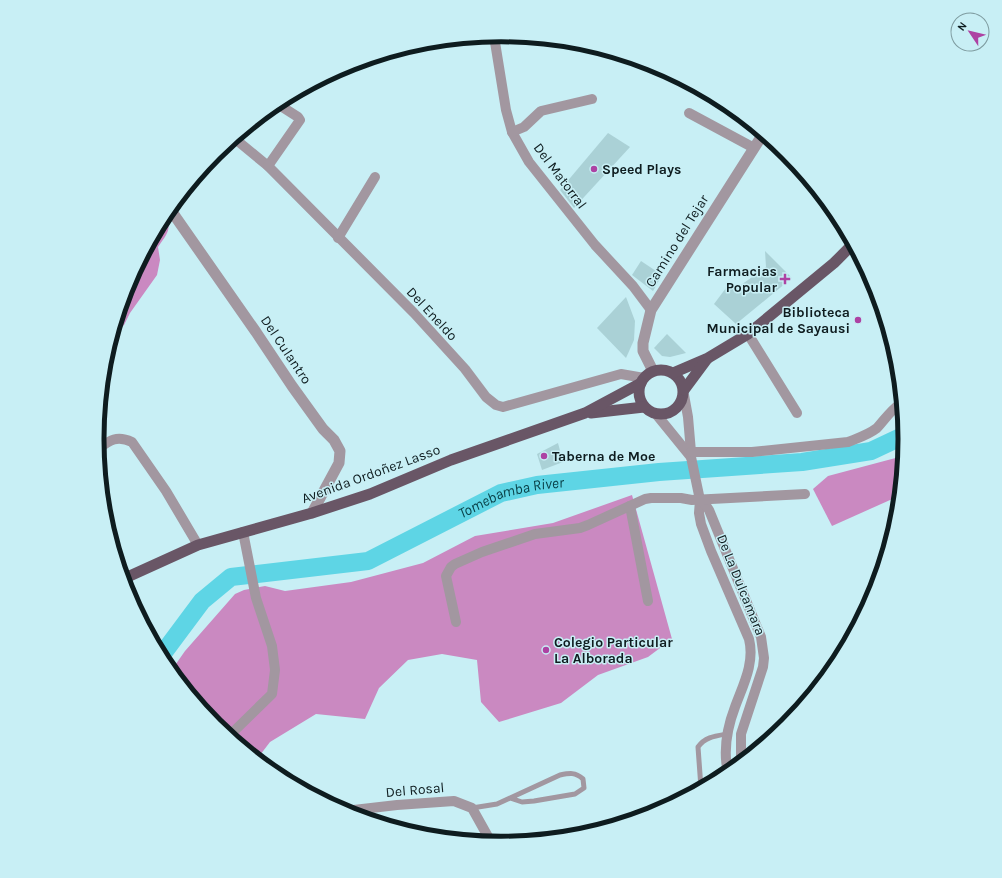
<svg xmlns="http://www.w3.org/2000/svg" width="1002" height="878" viewBox="0 0 1002 878" font-family="Karla,sans-serif">
<rect width="100%" height="100%" fill="#c8eff5"/>
<!-- forest -->
<g fill="#ca89c1">
<path d="M166 214C172 230 167 234 158 247L160 260 157 275 130 313 124 325 113 335 128 284Z"/>
<polygon points="903,456 899,496 832,526 813,489 828,476"/>
<polygon points="632,495 672,639 648,657 598,675 561,703 499,722 481,702 477,660 442,654 408,660 379,688 365,719 316,714 270,742 257,759 215,725 171,671 185,651 235,594 244,590 265,586 285,591 351,582 423,563 475,536 553,523"/>
</g>
<g fill="none" stroke-linecap="round" stroke-linejoin="round">
<!-- river -->
<path stroke="#5ed5e5" stroke-width="18" id="s1" d="M161 656 202 601 231 577 368 561 501 493 537 485 659 472 802 462 871 451 905 435"/>
</g>
<!-- building -->
<g fill="#aad1d6">
<polygon points="608,133 630,147 574,208 560,190"/>
<polygon points="765,251 792,278 736,324 714,304 729,284 734,290 766,267"/>
<polygon points="641,261 662,275 653,291 632,275"/>
<polygon points="626,297 635,321 634,340 626,358 597,328"/>
<polygon points="667,334 686,353 670,357 662,356 654,348"/>
<polygon points="558,443 563,462 542,470 537,454"/>
</g>
<g fill="none" stroke-linecap="round" stroke-linejoin="round">
<!-- service -->
<g stroke="#a297a0" stroke-width="5">
<path d="M701 788 698 747C705 737 715 736 727 734"/>
<path d="M472 808 497 804 560 775C570 773 575 772 583 779L584 788 575 794 534 801 522 802 510 798"/>
</g>
<!-- minor -->
<g stroke="#a297a0" stroke-width="10">
<polyline points="494,36 506,110 512,132 529,162 595,245 633,286 651,310"/>
<polyline points="689,113 754,148"/>
<polyline points="512,132 524,127 541,111 592,99"/>
<polyline points="234,138 268,166 414,313 465,369 486,397 496,405 503,407 621,374 644,378"/>
<polyline points="268,166 300,120 298,117 276,103"/>
<polyline points="338,238 375,177"/>
<polyline points="748,334 797,413"/>
<path d="M684 395 688 417 691 452V457L700 500 699 513 701 524 711 551 749 639C755 663 743 685 735 707 727 728 723 751 728 773"/>
<polyline points="656,414 691,457"/>
<path d="M98 449C110 440 117 435 132 442L166 491 198 545"/>
<path d="M691 452H752L848 442C858 438 868 435 877 428 885 419 891 410 901 403"/>
<polyline points="700,500 705,504 709,510 761,637 764,658 763,667 741,734 741,762"/>
<polyline points="630,506 648,601"/>
<polyline points="456,622 446,576 451,567 455,564 482,552 535,534 580,528 588,525 645,499 651,498 681,498 692,500 805,494"/>
<polyline points="229,736 272,694 275,670 272,646 256,598 243,532"/>
<polyline points="345,811 397,805 454,801 472,808 491,842"/>
</g>
<!-- tertiary -->
<g stroke="#a297a0" stroke-width="11">
<polyline points="170,209 256,332 292,386 323,429 334,440 340,451 339,463 312,513"/>
<polyline points="653,371 643,351 643,343 651,310 763,134"/>
</g>
<!-- primary -->
<g stroke="#695666" stroke-width="11">
<circle cx="661" cy="392" r="22"/>
<polyline points="673,373 708,358 748,334 834,263 853,244"/>
<polyline points="684,390 707,359"/>
<polyline points="591,413 644,407"/>
<polyline points="123,579 198,545 312,513 370,494 451,460 585,413 641,383"/>
</g>
</g>
<!-- markers -->
<g fill="#ad42a3" stroke="#c8eff5" stroke-width="1.5">
<circle cx="594" cy="169" r="4"/>
<path d="M783 273h4v4h4v4h-4v4h-4v-4h-4v-4h4z"/>
<circle cx="858" cy="320" r="4"/>
<circle cx="544" cy="456" r="4"/>
<circle cx="546" cy="650" r="4"/>
</g>
<g text-anchor="middle" dominant-baseline="central" stroke-width="3" stroke-linejoin="round" paint-order="stroke">
<!-- poi labels -->
<g font-size="14" font-weight="bold" fill="#0e1c1f" stroke="#c8eff5" text-anchor="start">
<text x="602" y="169">Speed Plays</text>
<text x="777" y="271" text-anchor="end">Farmacias<tspan x="777" dy="16">Popular</tspan></text>
<text x="850" y="312" text-anchor="end">Biblioteca<tspan x="850" dy="16">Municipal de Sayausi</tspan></text>
<text x="552" y="456">Taberna de Moe</text>
<text x="554" y="642">Colegio Particular<tspan x="554" dy="16">La Alborada</tspan></text>
</g>
<!-- street labels -->
<g font-size="14" fill="#0e1c1f" stroke="#c8eff5">
<text transform="translate(560 176) rotate(53)">Del Matorral</text>
<text transform="translate(677 241) rotate(-58)">Camino del Tejar</text>
<text transform="translate(432 314) rotate(47)">Del Eneldo</text>
<text transform="translate(286 350) rotate(56)">Del Culantro</text>
<text transform="translate(371 474) rotate(-20)">Avenida Ordoñez Lasso</text>
<text transform="translate(741 585) rotate(68)">De La Dulcamara</text>
<text transform="translate(415 790) rotate(-5)">Del Rosal</text>
</g>
<!-- water labels -->
<g font-size="15" font-style="italic" fill="#0a4249" stroke="#c8eff5">
<text stroke="none"><textPath href="#s1" startOffset="402">Tomebamba River</textPath></text>
</g>
</g>
<!-- crop -->
<path d="M0 0H1002V878H0ZM104 439a397 397 0 1 1 794 0a397 397 0 1 1-794 0Z" fill="#c8eff5" fill-rule="evenodd"/>
<path fill="none" stroke="#0e1c1f" stroke-width="5" d="M104 439a397 397 0 1 1 794 0a397 397 0 1 1-794 0Z"/>
<!-- north arrow -->
<g transform="translate(970 32) rotate(305)"><circle r="19" fill="#c8eff5" stroke="#7e9b9f"/>
<path d="M0-3L7 15L0 10L-7 15Z" fill="#ad42a3"/>
<text y="-6" font-size="11" font-weight="bold" text-anchor="middle" fill="#0e1c1f">N</text>
</g>
</svg>
